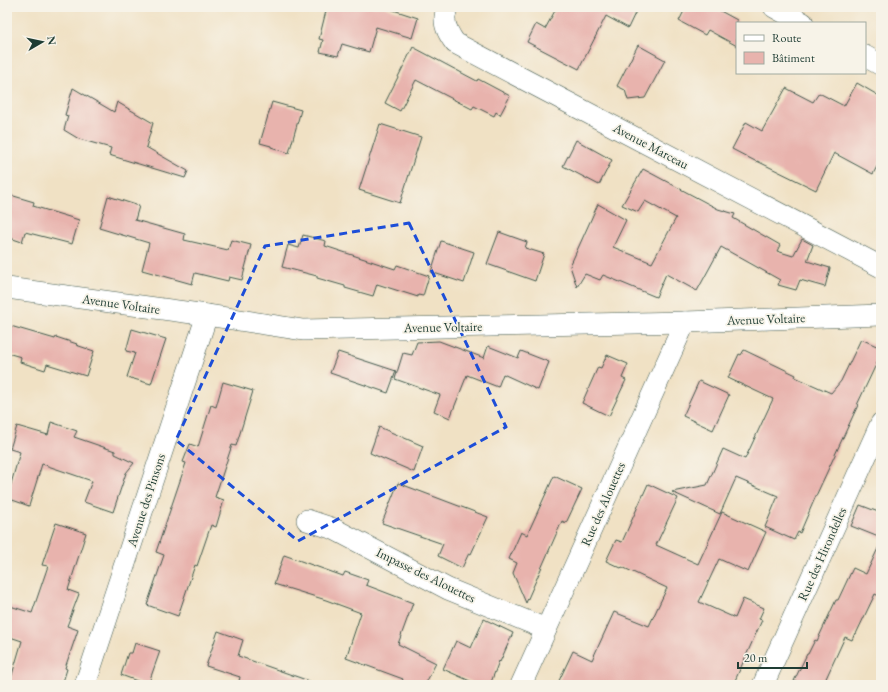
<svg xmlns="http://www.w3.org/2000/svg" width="888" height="692" viewBox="0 0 888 692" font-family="'EB Garamond',serif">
<rect width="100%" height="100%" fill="#f7f3e8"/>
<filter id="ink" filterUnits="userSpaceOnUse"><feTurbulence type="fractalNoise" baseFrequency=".025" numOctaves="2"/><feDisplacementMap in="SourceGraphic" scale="8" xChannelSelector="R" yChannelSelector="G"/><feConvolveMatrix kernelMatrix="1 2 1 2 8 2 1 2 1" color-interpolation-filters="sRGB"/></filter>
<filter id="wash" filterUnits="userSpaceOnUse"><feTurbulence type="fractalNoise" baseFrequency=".012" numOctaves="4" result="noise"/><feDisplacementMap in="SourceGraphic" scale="16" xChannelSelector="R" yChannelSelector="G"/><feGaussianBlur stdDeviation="0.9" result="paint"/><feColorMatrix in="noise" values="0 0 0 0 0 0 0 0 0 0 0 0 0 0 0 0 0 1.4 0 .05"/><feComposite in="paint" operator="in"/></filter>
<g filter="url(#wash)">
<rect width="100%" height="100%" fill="#f0e1c4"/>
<g id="blocks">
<!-- building -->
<g fill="#e8b3ad">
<polygon points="327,7 384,7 418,18 412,38 376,27 369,52 342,44 338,56 320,52 323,40 319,39"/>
<polygon points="557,7 638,7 628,28 606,16 579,69 527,42 536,24 545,29"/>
<polygon points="686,7 713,7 737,20 737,46 708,30 705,35 679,21"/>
<polygon points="638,45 665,60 645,98 628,100 625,90 617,86"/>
<polygon points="413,47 477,81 478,79 510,96 500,115 496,112 494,116 474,106 472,109 416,80 400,111 385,103"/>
<polygon points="857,83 881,97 881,159 873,174 834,153 816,190 757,161 757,162 732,149 746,122 762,131 786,88 813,102 819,93 844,106"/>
<polygon points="73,88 114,112 117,102 153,123 146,147 188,171 185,178 109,155 111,148 79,139 64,130 68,116 65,115"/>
<polygon points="272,102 301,110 289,153 271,147 271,146 260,143"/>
<polygon points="380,124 421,137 400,203 359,190"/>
<polygon points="576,140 612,160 599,185 563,166"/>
<polygon points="643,169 718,209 735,214 733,218 780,245 777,251 793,256 802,239 813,245 807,261 830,268 825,287 800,280 796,290 778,285 780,280 721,247 697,291 666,274 656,297 603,275 600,280 585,274 577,287 570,266 598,204 626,220 613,247 652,263 676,218 645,201 638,212 622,205"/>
<polygon points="7,194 34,202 33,206 79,220 72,244 25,232 22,242 7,237"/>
<polygon points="108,196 139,206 135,220 185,234 184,240 228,250 231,240 251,245 242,280 229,277 228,281 195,273 192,284 142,270 149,243 99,228"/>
<polygon points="499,232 527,242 525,248 544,254 535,281 487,264"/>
<polygon points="303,235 326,241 325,246 395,269 397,265 429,276 423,296 418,295 418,297 377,284 373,296 345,288 345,286 317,278 317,276 282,267 288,245 299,248"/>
<polygon points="441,241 474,252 464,283 431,272"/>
<polygon points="7,325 55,339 56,337 77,344 76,345 94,351 86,376 47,364 45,370 20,362 21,357 7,353"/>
<polygon points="132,329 166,339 151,384 127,377 135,353 126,351"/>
<polygon points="861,339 881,348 881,354 857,405 858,405 815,498 800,533 798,532 794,540 765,527 778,496 736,478 720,514 672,492 707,485 723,449 745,459 773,399 728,378 739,354 741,355 744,350 796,375 795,377 831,393 841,381"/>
<polygon points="439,341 484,358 488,346 518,358 521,351 549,362 538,390 503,374 498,387 467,375 450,418 434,411 440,395 395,379 403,353 412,355 417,342"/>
<polygon points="338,352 396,371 388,393 330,373"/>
<polygon points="607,355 628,364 622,378 626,380 609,416 582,403 598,367 601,368"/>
<polygon points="699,381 729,395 713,430 683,416"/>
<polygon points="223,382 253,391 236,446 232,445 215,497 224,500 216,527 211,525 197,566 195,565 178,616 147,605 164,555 156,552 186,463 183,462 190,444 198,447 211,405 216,407"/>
<polygon points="51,422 77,431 74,437 115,451 115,454 134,463 126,473 113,512 84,502 92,481 42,464 29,506 7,498 20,452 10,449 17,426 48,435"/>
<polygon points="379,427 423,446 414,472 370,453"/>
<polygon points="554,476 582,489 566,523 562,521 526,603 513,573 517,563 509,559 521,532 527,535"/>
<polygon points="398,483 488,517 471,554 469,553 462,568 438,556 443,544 382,523"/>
<polygon points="648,484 678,498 656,545 698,564 722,512 766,532 748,572 719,559 699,602 735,618 743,599 764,608 759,619 762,620 733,685 557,685 573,651 592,660 614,612 649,626 667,588 622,567 621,568 606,561 616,540 622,542"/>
<polygon points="860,505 881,513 881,538 851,526"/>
<polygon points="56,523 86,533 68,590 79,594 67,626 78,630 65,668 67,669 62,685 9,685 22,641 7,636 7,605 32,613 48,566 42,565"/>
<polygon points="881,542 881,597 875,594 856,634 855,633 852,640 845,637 823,685 804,685 794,681 807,654 808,654 815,640 817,641 836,600 838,600 853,568 866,574"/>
<polygon points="284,555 343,576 345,572 368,580 366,585 413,603 398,644 436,663 425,685 400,685 403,679 346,658 361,613 326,600 274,584"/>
<polygon points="484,619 513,633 500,662 499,661 490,685 479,685 443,669 456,641 471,648"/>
<polygon points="218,631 243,640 238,656 312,682 311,685 238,685 240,677 206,666"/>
<polygon points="135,643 160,651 148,685 121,675 128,653 132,653"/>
</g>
</g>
</g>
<g filter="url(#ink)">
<use href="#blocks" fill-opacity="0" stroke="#3e564a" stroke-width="1"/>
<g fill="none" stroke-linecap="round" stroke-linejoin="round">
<defs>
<g id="street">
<path d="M447 7C447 10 445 14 445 17 444 27 450 36 455 43L881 267"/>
<polyline points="774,7 803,23"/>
<polyline points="865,56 881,65"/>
<polyline points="7,288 207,315 303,330 685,322 881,315"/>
<polyline points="307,520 334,529 448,589 546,629"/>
<polyline points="85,685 207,315"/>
<polyline points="521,685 685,322"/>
<polyline points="763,685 881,423"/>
</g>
</defs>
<!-- street casing -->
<use href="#street" stroke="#3e564a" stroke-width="22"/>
<!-- street -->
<use href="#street" stroke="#fff" stroke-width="21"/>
</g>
</g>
<!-- marked area -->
<path fill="none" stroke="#1d4ed8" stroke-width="3" stroke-dasharray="8 5" stroke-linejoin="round" d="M409 223 506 427 298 541 176 440 265 246Z"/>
<g text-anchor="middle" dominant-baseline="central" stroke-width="3.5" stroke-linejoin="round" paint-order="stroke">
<!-- street labels -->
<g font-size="13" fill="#1f3d34" stroke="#f7f3e8">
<text transform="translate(651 146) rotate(28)">Avenue Marceau</text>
<text transform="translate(121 304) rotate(8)">Avenue Voltaire</text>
<text transform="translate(766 319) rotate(-2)">Avenue Voltaire</text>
<text transform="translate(443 327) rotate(-1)">Avenue Voltaire</text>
<text transform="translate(146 500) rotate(-72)">Avenue des Pinsons</text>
<text transform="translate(603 504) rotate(-66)">Rue des Alouettes</text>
<text transform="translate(822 554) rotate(-66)">Rue des Hirondelles</text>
<text transform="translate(426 575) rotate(26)">Impasse des Alouettes</text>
</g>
</g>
<!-- margin -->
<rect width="888" height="692" fill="none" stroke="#f7f3e8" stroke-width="24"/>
<!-- legend -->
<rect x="736" y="22" width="130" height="52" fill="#f7f3e8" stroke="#a1aaa0"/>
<rect x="744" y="35" width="20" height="6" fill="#ffffff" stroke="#a1aaa0"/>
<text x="772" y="42" font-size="12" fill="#1f3d34">Route</text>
<rect x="744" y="52" width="20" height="12" fill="#e8b3ad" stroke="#a1aaa0"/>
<text x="772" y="62" font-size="12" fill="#1f3d34">Bâtiment</text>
<!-- north arrow -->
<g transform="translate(42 42) rotate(81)" stroke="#f7f3e8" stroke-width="3" paint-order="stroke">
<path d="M0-3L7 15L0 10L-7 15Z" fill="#1f3d34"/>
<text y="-6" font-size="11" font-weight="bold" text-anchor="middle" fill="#1f3d34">N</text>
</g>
<!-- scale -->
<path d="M738 662v6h69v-6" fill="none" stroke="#1f3d34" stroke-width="2"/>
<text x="744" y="662" font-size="12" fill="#1f3d34" stroke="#f7f3e8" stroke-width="3" paint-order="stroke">20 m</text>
</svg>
